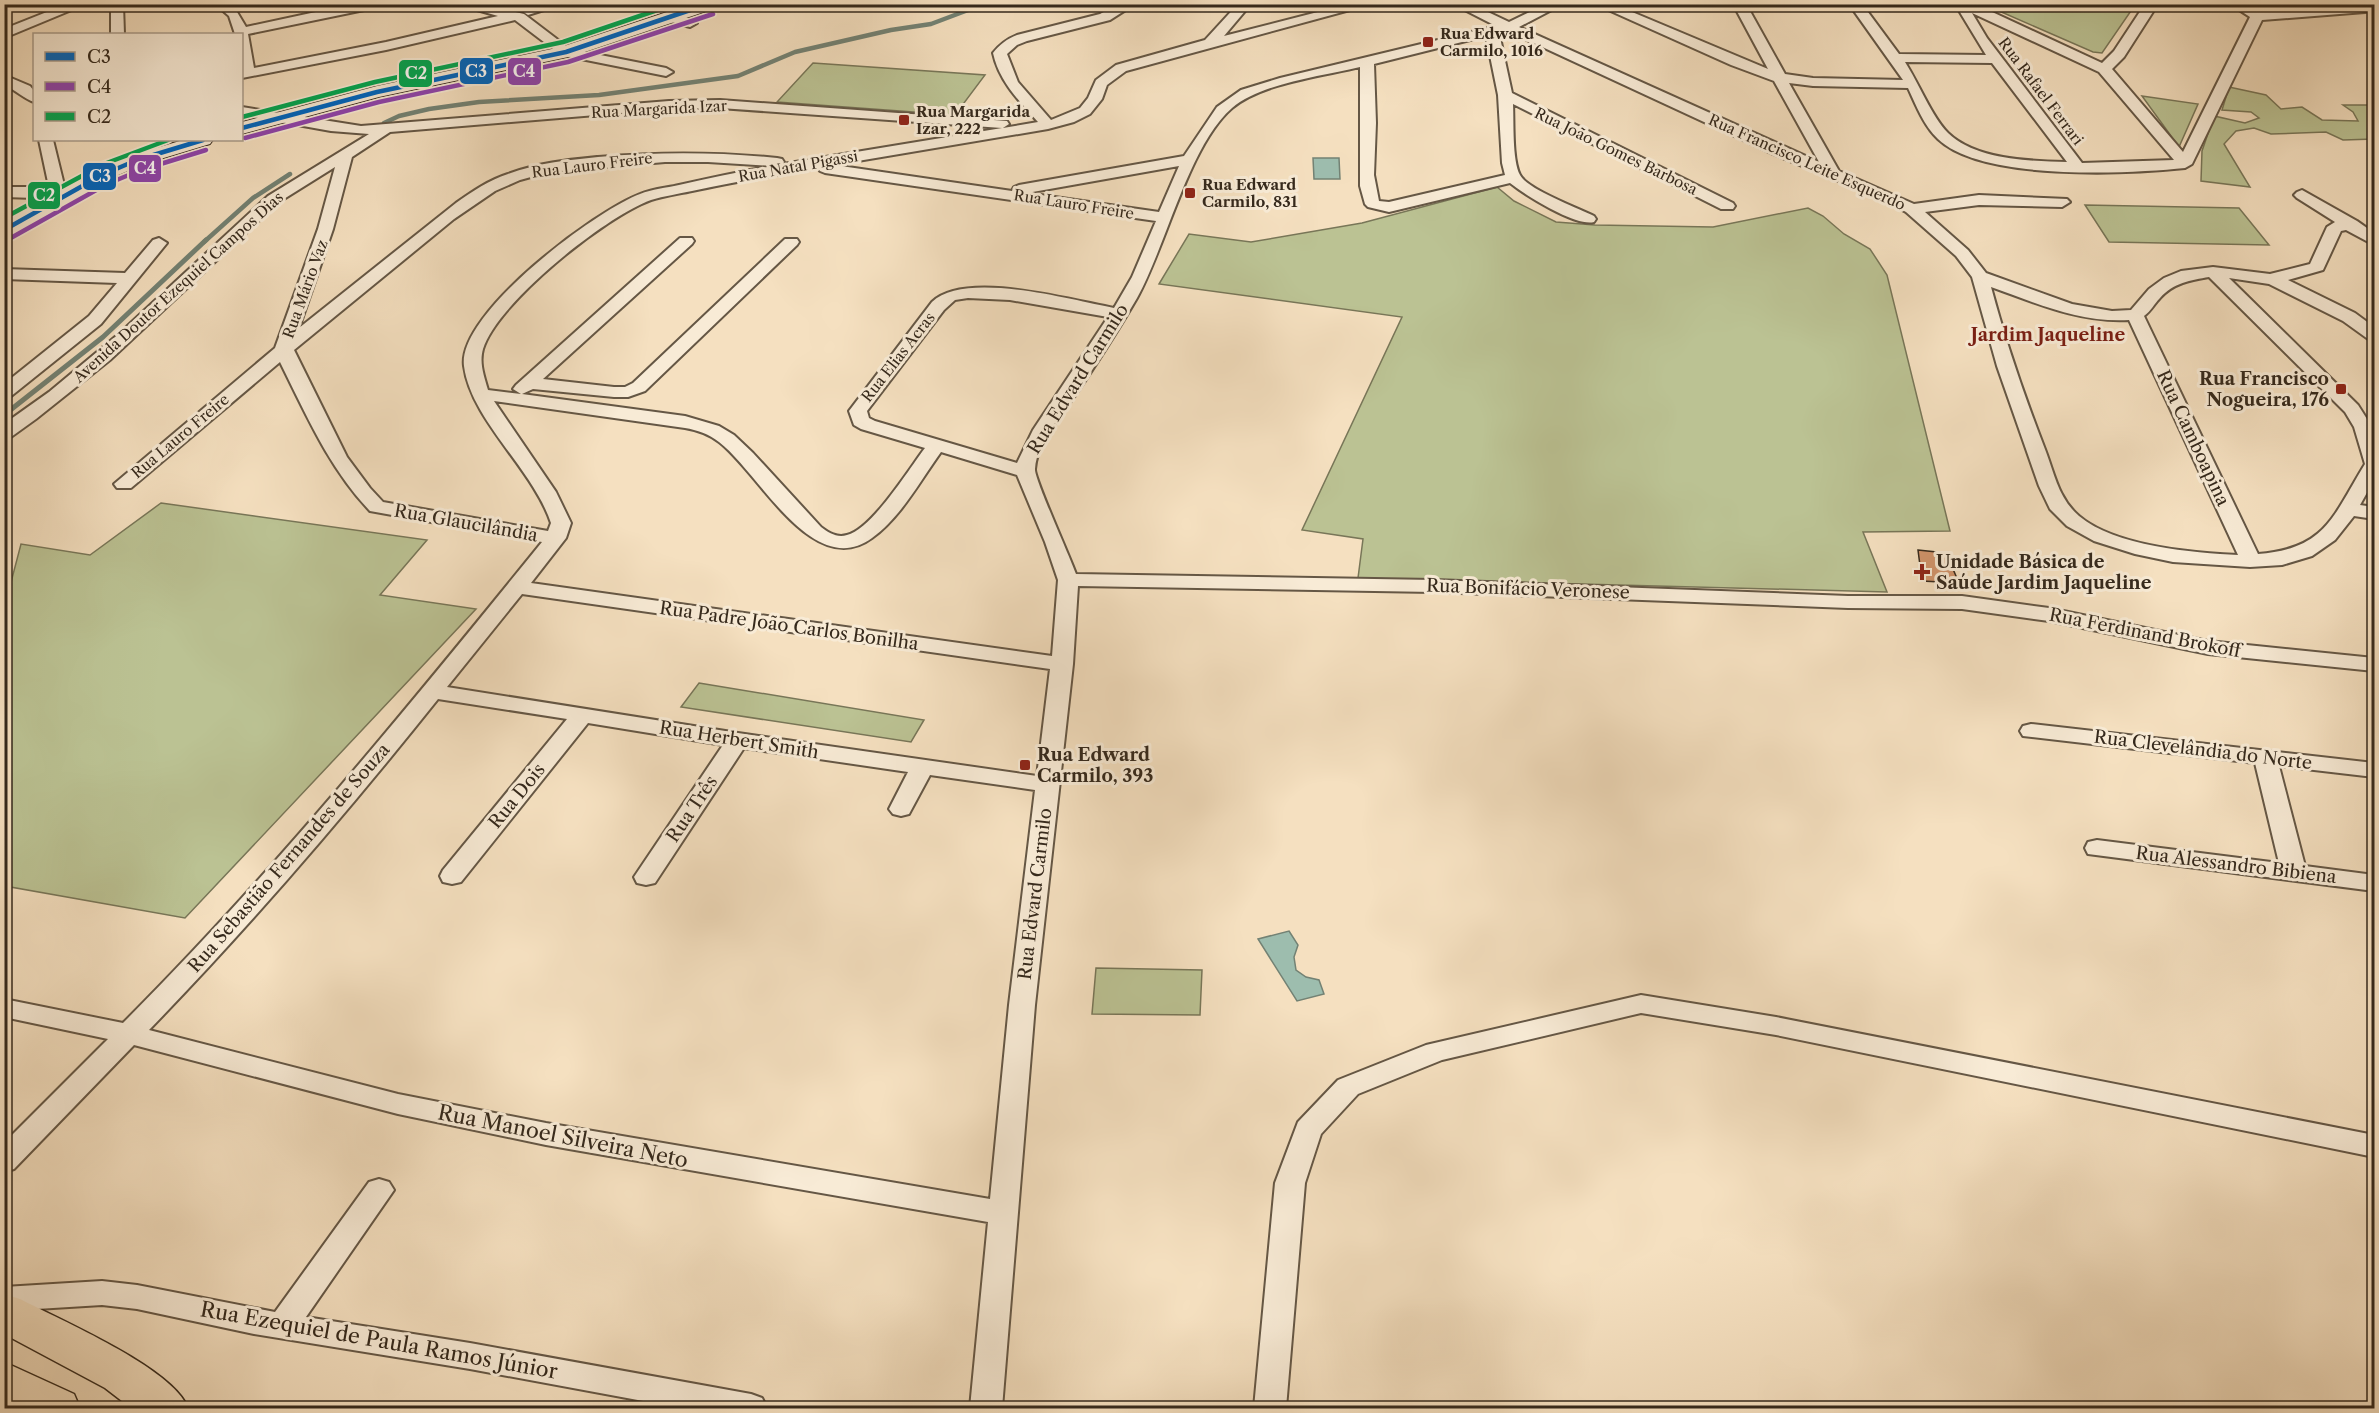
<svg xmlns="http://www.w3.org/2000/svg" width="2379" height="1413" viewBox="0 0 2379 1413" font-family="'Libre Caslon Text',serif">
<rect width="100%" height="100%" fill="#f5e0c0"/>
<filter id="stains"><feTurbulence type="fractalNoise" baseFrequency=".00333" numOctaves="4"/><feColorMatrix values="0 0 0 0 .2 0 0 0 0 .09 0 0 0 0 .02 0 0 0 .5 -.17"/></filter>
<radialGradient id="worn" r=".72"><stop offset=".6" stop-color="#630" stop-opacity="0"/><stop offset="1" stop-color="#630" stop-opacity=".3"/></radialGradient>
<!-- green -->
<g fill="#bbc293" stroke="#787658" stroke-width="1.5">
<polygon points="2011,4 2135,4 2135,5 2102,53 2093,52 1990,7"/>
<polygon points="813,63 985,75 955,115 777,102"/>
<polygon points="2229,87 2266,95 2281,109 2302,107 2322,120 2358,121 2353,112 2343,105 2374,105 2374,139 2343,140 2326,132 2271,134 2254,128 2236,131 2224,144 2250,187 2201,181 2202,151 2214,116 2245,123 2259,118 2251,112 2222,110"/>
<polygon points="2142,96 2198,104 2179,147"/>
<polygon points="1497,187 1514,201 1556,222 1595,225 1713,227 1808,208 1823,216 1844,234 1870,249 1887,275 1950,531 1863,532 1887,592 1358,578 1363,539 1302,530 1402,317 1159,284 1189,234 1251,242 1362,223"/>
<polygon points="2085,205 2239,208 2269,245 2109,242"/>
<polygon points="161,503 427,540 380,595 476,609 185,918 5,886 5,605 21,544 90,555"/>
<polygon points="699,683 924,720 911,742 681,707"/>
<polygon points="1096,968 1202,970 1200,1015 1092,1014"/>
</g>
<!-- water -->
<g fill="#9dbdae" stroke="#738274" stroke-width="1.5">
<polygon points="1313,158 1339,158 1340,179 1314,179"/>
<polygon points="1289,931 1298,945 1294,957 1296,970 1306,977 1319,980 1324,994 1297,1001 1258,939"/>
</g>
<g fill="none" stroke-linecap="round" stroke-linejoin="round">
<!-- stream-far1 -->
<g stroke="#738274" stroke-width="4.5">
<polyline points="384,123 399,116 429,109 479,102 599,95 738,76 795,52 891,30 931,24 984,4"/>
<polyline points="204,242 253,198 290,174"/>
</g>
<!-- stream -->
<polyline stroke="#738274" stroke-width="5" points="4,415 103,337 206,240"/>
</g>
<!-- building -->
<polygon fill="#d2956c" stroke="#35291c" stroke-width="1.5" points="1918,550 1946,553 1959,583 1922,581"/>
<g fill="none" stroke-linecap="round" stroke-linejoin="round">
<defs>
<g id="street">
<polygon points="67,4 86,4 4,38 4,29"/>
<polygon points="111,4 123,4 124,34 111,34"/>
<polygon points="215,4 234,7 246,27 353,4 380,4 374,8 248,34 254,68 386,42 498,16 456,4 481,4 524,14 570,49 666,68 673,72 666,76 561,55 515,20 386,50 242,78 242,34 235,34 229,16"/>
<polygon points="539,4 563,4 528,15 522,11 523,8"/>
<path d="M1119 4H1135L1110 20 1027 41 1017 45 1007 54 1018 82 1051 120 1080 108 1088 98 1096 80 1116 65 1205 40 1238 4H1251L1224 36 1349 4H1372L1126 71 1107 85 1102 99 1090 114 1074 122 1048 129 834 165 1012 191 1014 187 1019 185 1184 156 1217 107 1241 90 1280 78 1496 26 1453 4H1471L1509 22 1546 4H1563L1519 27 1819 162 1774 81 1731 65 1595 4H1613L1768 69 1733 4H1746L1785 74 1813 78 1903 80 1849 4H1862L1899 54 1986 55 1955 4H1975L2102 63 2114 51 2145 4H2158L2124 57 2112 69 2183 152 2250 17 2230 4H2246L2260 12 2370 5 2371 8 2370 11 2365 12 2262 20 2192 164 2185 168C2126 174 1982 181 1938 139 1924 126 1916 105 1908 88L1813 86 1789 83 1839 171 1914 204 1979 195 2067 199 2070 202 2062 207 1979 205 1925 212 1968 250 1986 273 2072 304 2112 311 2131 310 2149 289 2164 278 2181 271 2213 267 2270 274 2310 264 2327 227 2335 222 2297 198 2294 195 2297 192 2302 190 2357 221 2374 233V245L2346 230 2341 231 2323 270 2288 280 2355 313 2374 327V340L2368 339 2343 321 2269 284 2229 278 2358 405 2372 427 2374 434V480L2360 505 2374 507V519L2354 516 2335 540 2312 556 2282 565 2250 567 2173 562 2135 554 2094 541 2067 526 2050 509 2039 486 1997 366 1972 277 1956 256 1906 212 1882 199 1773 154 1508 31 1499 33 1512 93 1733 203 1735 206 1733 209H1721L1513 104C1514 122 1512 160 1520 175 1527 189 1578 208 1594 216L1596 219 1594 222C1576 227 1525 195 1510 183L1389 212 1368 207 1365 204 1360 186V67C1323 76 1261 83 1232 108 1189 145 1166 246 1137 298 1119 329 1099 360 1079 390 1064 413 1037 440 1035 469 1034 478 1070 557 1076 574L1434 580 1848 596H1962L2049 608 2208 641 2374 658V671L2208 654 2049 621 1962 609 1848 608 1434 592 1078 586 1073 664 1035 1005 1002 1408H970L988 1222 546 1145 398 1114 134 1045 14 1169 4 1172V1143L108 1039 4 1017V999L123 1023C274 872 408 707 542 542L370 511C329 468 306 414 280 362L131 488H117L114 484 275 348 318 229 335 167 279 202 110 360 36 419 11 437 4 438V424L49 392 121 332 268 196 369 134 331 131 242 115V107L361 126 669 101 720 100 1007 121 1009 124 1003 128 1038 122C1019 101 999 81 993 53 1000 44 1007 39 1017 35L1100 14ZM1972 13 2099 72 2174 160 2082 163 1987 38ZM1486 36 1498 95 1502 163 1505 175 1389 202 1379 201 1374 175 1376 123 1374 64ZM1905 62 1992 63 2067 162C2030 161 1976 160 1948 133 1932 117 1918 82 1905 62ZM720 108 1002 128 783 164 784 162 782 159 777 158C717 152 658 152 598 157 568 160 537 163 508 174 489 180 473 191 456 203L299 328 333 229 352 157 390 132 669 109ZM665 162H708L773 166C741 171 710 178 679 185 666 188 652 189 640 194 595 211 457 314 464 366 471 420 533 469 551 523L548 531 383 502 370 488 347 457 294 350 454 219 495 191 520 180 549 172ZM1179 166 1159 212 1027 193ZM818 168 820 171 825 173 1156 221 1132 277 1114 308C1071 300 965 270 932 302L849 411 854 425 861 429 925 448C909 469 872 529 847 535 837 538 829 533 821 527L753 453 734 435 719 426 685 416 522 394 533 389 614 397H628L645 391 797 245 799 242 797 239H785L633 383 625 387H614L543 379 692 244 694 241 692 238H680L516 385 513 389 521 394 488 390C484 376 479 363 483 349 497 303 606 216 651 200 664 196 678 194 692 191 733 182 775 175 818 168ZM2209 277 2345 412 2354 427 2365 464C2333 516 2326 549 2258 554L2144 316C2151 311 2154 304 2160 298 2173 283 2191 280 2209 277ZM1991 287C2036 303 2080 323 2129 320L2238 555C2194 553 2114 546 2079 516 2059 499 2055 476 2046 452 2025 398 2006 343 1991 287ZM968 298 1010 300 1108 317 1033 430 1017 463 875 421 869 418 867 411 944 310 955 300ZM494 401 685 428C697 430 709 434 719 442 758 471 813 582 872 538 901 517 920 481 941 452L1017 475 1045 542 1058 580 1052 656 531 583 566 538 571 523 556 492ZM522 594 1050 669 1037 776 738 733 447 687ZM438 699 567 719 443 870 440 876 443 882 452 884 461 882 588 723 723 745 634 877 637 883 646 885 655 883 744 748 908 772 889 809 893 814 901 816 909 814 930 775 1035 790 1009 1005 990 1199 546 1123 398 1094 149 1030C251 925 347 813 438 699Z"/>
<polygon points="669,13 695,20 697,23 690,27 664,20 663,17"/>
<path d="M4 75 30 86 34 91V102C26 100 14 89 4 85Z"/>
<polygon points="39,140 53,140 65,189 74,194 66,199 4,197 4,187 49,187"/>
<polygon points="159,238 167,243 101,324 10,397 4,398 4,384 89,316 117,283 4,279 4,269 125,273 153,240"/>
<polygon points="2031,724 2374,763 2374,777 2279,766 2305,866 2374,875 2374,891 2088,854 2085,848 2088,842 2097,840 2279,863 2255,763 2023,736 2020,731 2023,726"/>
<polygon points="1641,995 1776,1017 2374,1135 2374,1157 1776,1035 1641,1013 1442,1060 1358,1094 1321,1134 1305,1183 1286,1408 1254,1408 1275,1183 1298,1122 1338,1080 1426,1045"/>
<polygon points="379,1179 389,1182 394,1190 306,1317 470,1343 751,1394 762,1398 767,1408 681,1408 470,1369 254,1334 137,1309 102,1305 4,1311 4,1287 102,1281 137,1285 275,1312 369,1182"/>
</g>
<g id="secondary">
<polygon points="691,4 719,4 716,8 573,56 379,97 242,134 242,122 377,86 561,47"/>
<polygon points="183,140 213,140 210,144 144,164 109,179 12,235 4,237 4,221 95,171 130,156"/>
</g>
<g id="primary">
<path d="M4 1294 20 1299C60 1320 173 1368 188 1408H131L105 1388 4 1334Z"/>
<polygon points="4,1362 74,1394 80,1408 14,1408 4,1404"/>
</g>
</defs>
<!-- street casing -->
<use href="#street" stroke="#655745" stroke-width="4"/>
<!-- secondary casing -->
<use href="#secondary" stroke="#35291c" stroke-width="2"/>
<!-- primary casing -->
<use href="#primary" stroke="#35291c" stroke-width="3"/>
<!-- street -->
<use href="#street" fill="#f8ebd6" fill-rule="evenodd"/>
<!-- secondary -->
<use href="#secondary" fill="#f8ebd6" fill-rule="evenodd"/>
<!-- primary -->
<use href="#primary" fill="#f5e0c0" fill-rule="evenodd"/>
<defs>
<g id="bus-1">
<polyline points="242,128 377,92 566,52 708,4"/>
<polyline points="4,230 102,175 137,160 203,140"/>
</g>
<g id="bus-2">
<polyline points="245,138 379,102 568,62 713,14"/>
<polyline points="9,239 107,184 141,170 206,150"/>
</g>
<g id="bus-3">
<polyline points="242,117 375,82 563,42 675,4"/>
<polyline points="4,218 104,164 168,140"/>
</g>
</defs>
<!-- bus-1 casing -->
<use href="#bus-1" stroke="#f8ebd6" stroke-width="8"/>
<!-- bus-2 casing -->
<use href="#bus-2" stroke="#f8ebd6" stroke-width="8"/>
<!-- bus-3 casing -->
<use href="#bus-3" stroke="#f8ebd6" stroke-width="8"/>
<!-- bus-1 -->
<use href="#bus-1" stroke="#0065bd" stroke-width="4.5"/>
<!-- bus-2 -->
<use href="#bus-2" stroke="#8e44ad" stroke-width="4.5"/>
<!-- bus-3 -->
<use href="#bus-3" stroke="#00a651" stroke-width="4.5"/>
</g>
<!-- markers -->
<g fill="#8f2418" stroke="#f8ebd6" stroke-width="2">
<rect x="1422" y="36" width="12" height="12" rx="3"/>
<rect x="898" y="114" width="12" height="12" rx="3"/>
<rect x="1184" y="187" width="12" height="12" rx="3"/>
<rect x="2335" y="383" width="12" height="12" rx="3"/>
<path d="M1919 563h6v6h6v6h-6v6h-6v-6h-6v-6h6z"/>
<rect x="1019" y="759" width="12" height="12" rx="3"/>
</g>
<g text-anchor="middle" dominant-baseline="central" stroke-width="6" stroke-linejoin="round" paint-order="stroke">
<!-- far-poi labels -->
<g font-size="15" font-weight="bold" fill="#35291c" stroke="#f8ebd6" text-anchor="start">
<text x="1440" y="33">Rua Edward<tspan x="1440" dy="17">Carmilo, 1016</tspan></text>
<text x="916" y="111">Rua Margarida<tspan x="916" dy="17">Izar, 222</tspan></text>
<text x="1202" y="184">Rua Edward<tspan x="1202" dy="17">Carmilo, 831</tspan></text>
</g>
<!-- far-street labels -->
<g font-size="15" fill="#35291c" stroke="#f8ebd6">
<text transform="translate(2041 91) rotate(53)">Rua Rafael Ferrari</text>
<text transform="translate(659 109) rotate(-3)">Rua Margarida Izar</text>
<text transform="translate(1616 151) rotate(26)">Rua João Gomes Barbosa</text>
<text transform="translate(1807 162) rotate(24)">Rua Francisco Leite Esquerdo</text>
<text transform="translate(592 165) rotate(-7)">Rua Lauro Freire</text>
<text transform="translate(798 166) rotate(-10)">Rua Natal Pigassi</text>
<text transform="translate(1074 204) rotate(9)">Rua Lauro Freire</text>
<text transform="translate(178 287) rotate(-42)">Avenida Doutor Ezequiel Campos Dias</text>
<text transform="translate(305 289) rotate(-70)">Rua Mário Vaz</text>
<text transform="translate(898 357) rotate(-52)">Rua Elias Acras</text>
<text transform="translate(180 436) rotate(-40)">Rua Lauro Freire</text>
</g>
<!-- far-quarter labels -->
<g font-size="18" font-weight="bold" fill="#7a1f14" stroke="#f8ebd6">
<text x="2048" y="335">Jardim Jaqueline</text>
</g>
<!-- street labels -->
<g font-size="18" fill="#35291c" stroke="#f8ebd6">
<text transform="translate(1078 379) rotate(-58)">Rua Edvard Carmilo</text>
<text transform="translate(2193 438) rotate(65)">Rua Camboapina</text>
<text transform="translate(466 523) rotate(10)">Rua Glaucilândia</text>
<text transform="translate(1528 589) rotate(2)">Rua Bonifácio Veronese</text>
<text transform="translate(789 626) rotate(8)">Rua Padre João Carlos Bonilha</text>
<text transform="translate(2145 633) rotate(11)">Rua Ferdinand Brokoff</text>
<text transform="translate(739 740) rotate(9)">Rua Herbert Smith</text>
<text transform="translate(2203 750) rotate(7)">Rua Clevelândia do Norte</text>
<text transform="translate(517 796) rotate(-51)">Rua Dois</text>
<text transform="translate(692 809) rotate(-56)">Rua Três</text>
<text transform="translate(289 858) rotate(-49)">Rua Sebastião Fernandes de Souza</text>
<text transform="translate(2236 865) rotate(7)">Rua Alessandro Bibiena</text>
<text transform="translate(1035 894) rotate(-83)">Rua Edvard Carmilo</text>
</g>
<!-- poi labels -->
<g font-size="18" font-weight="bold" fill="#35291c" stroke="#f8ebd6" text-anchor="start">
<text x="2329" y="379" text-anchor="end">Rua Francisco<tspan x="2329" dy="21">Nogueira, 176</tspan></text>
<text x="1936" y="562">Unidade Básica de<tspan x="1936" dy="21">Saúde Jardim Jaqueline</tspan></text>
<text x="1037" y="755">Rua Edward<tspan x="1037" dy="21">Carmilo, 393</tspan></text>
</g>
<!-- near-street labels -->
<g font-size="21" fill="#35291c" stroke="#f8ebd6">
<text transform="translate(563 1136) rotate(11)">Rua Manoel Silveira Neto</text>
<text transform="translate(379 1340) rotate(10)">Rua Ezequiel de Paula Ramos Júnior</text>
</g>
</g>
<g stroke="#f8ebd6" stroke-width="2">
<rect x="459" y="57" width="35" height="28" rx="6" fill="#0065bd"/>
<rect x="507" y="57" width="35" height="29" rx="6" fill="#8e44ad"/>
<rect x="398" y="59" width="35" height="29" rx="6" fill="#00a651"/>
<rect x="128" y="154" width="34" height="29" rx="6" fill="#8e44ad"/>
<rect x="82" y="162" width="35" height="29" rx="6" fill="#0065bd"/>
<rect x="27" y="181" width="34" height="29" rx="6" fill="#00a651"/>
</g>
<g font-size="16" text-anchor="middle" font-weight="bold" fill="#fff">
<text x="476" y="77">C3</text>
<text x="524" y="77">C4</text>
<text x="416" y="79">C2</text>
<text x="145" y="174">C4</text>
<text x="100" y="182">C3</text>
<text x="44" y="201">C2</text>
</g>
<!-- margin -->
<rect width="2379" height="1413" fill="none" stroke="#f5e0c0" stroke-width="24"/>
<rect x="6" y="6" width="2367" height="1401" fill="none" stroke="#35291c" stroke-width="3"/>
<rect x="12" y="12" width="2355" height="1389" fill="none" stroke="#35291c" stroke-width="1.5"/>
<!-- legend -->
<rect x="33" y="33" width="210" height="108" fill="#f8ebd6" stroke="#aa9d8c" stroke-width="1.5"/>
<rect x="45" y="52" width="30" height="9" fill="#0065bd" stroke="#aa9d8c" stroke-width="1.5"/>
<text x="87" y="63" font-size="18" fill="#35291c">C3</text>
<rect x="45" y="82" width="30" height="9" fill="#8e44ad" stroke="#aa9d8c" stroke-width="1.5"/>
<text x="87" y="93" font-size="18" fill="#35291c">C4</text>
<rect x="45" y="112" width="30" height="9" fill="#00a651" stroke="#aa9d8c" stroke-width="1.5"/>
<text x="87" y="123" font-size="18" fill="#35291c">C2</text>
<rect width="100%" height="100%" filter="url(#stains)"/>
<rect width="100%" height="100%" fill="url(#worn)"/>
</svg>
